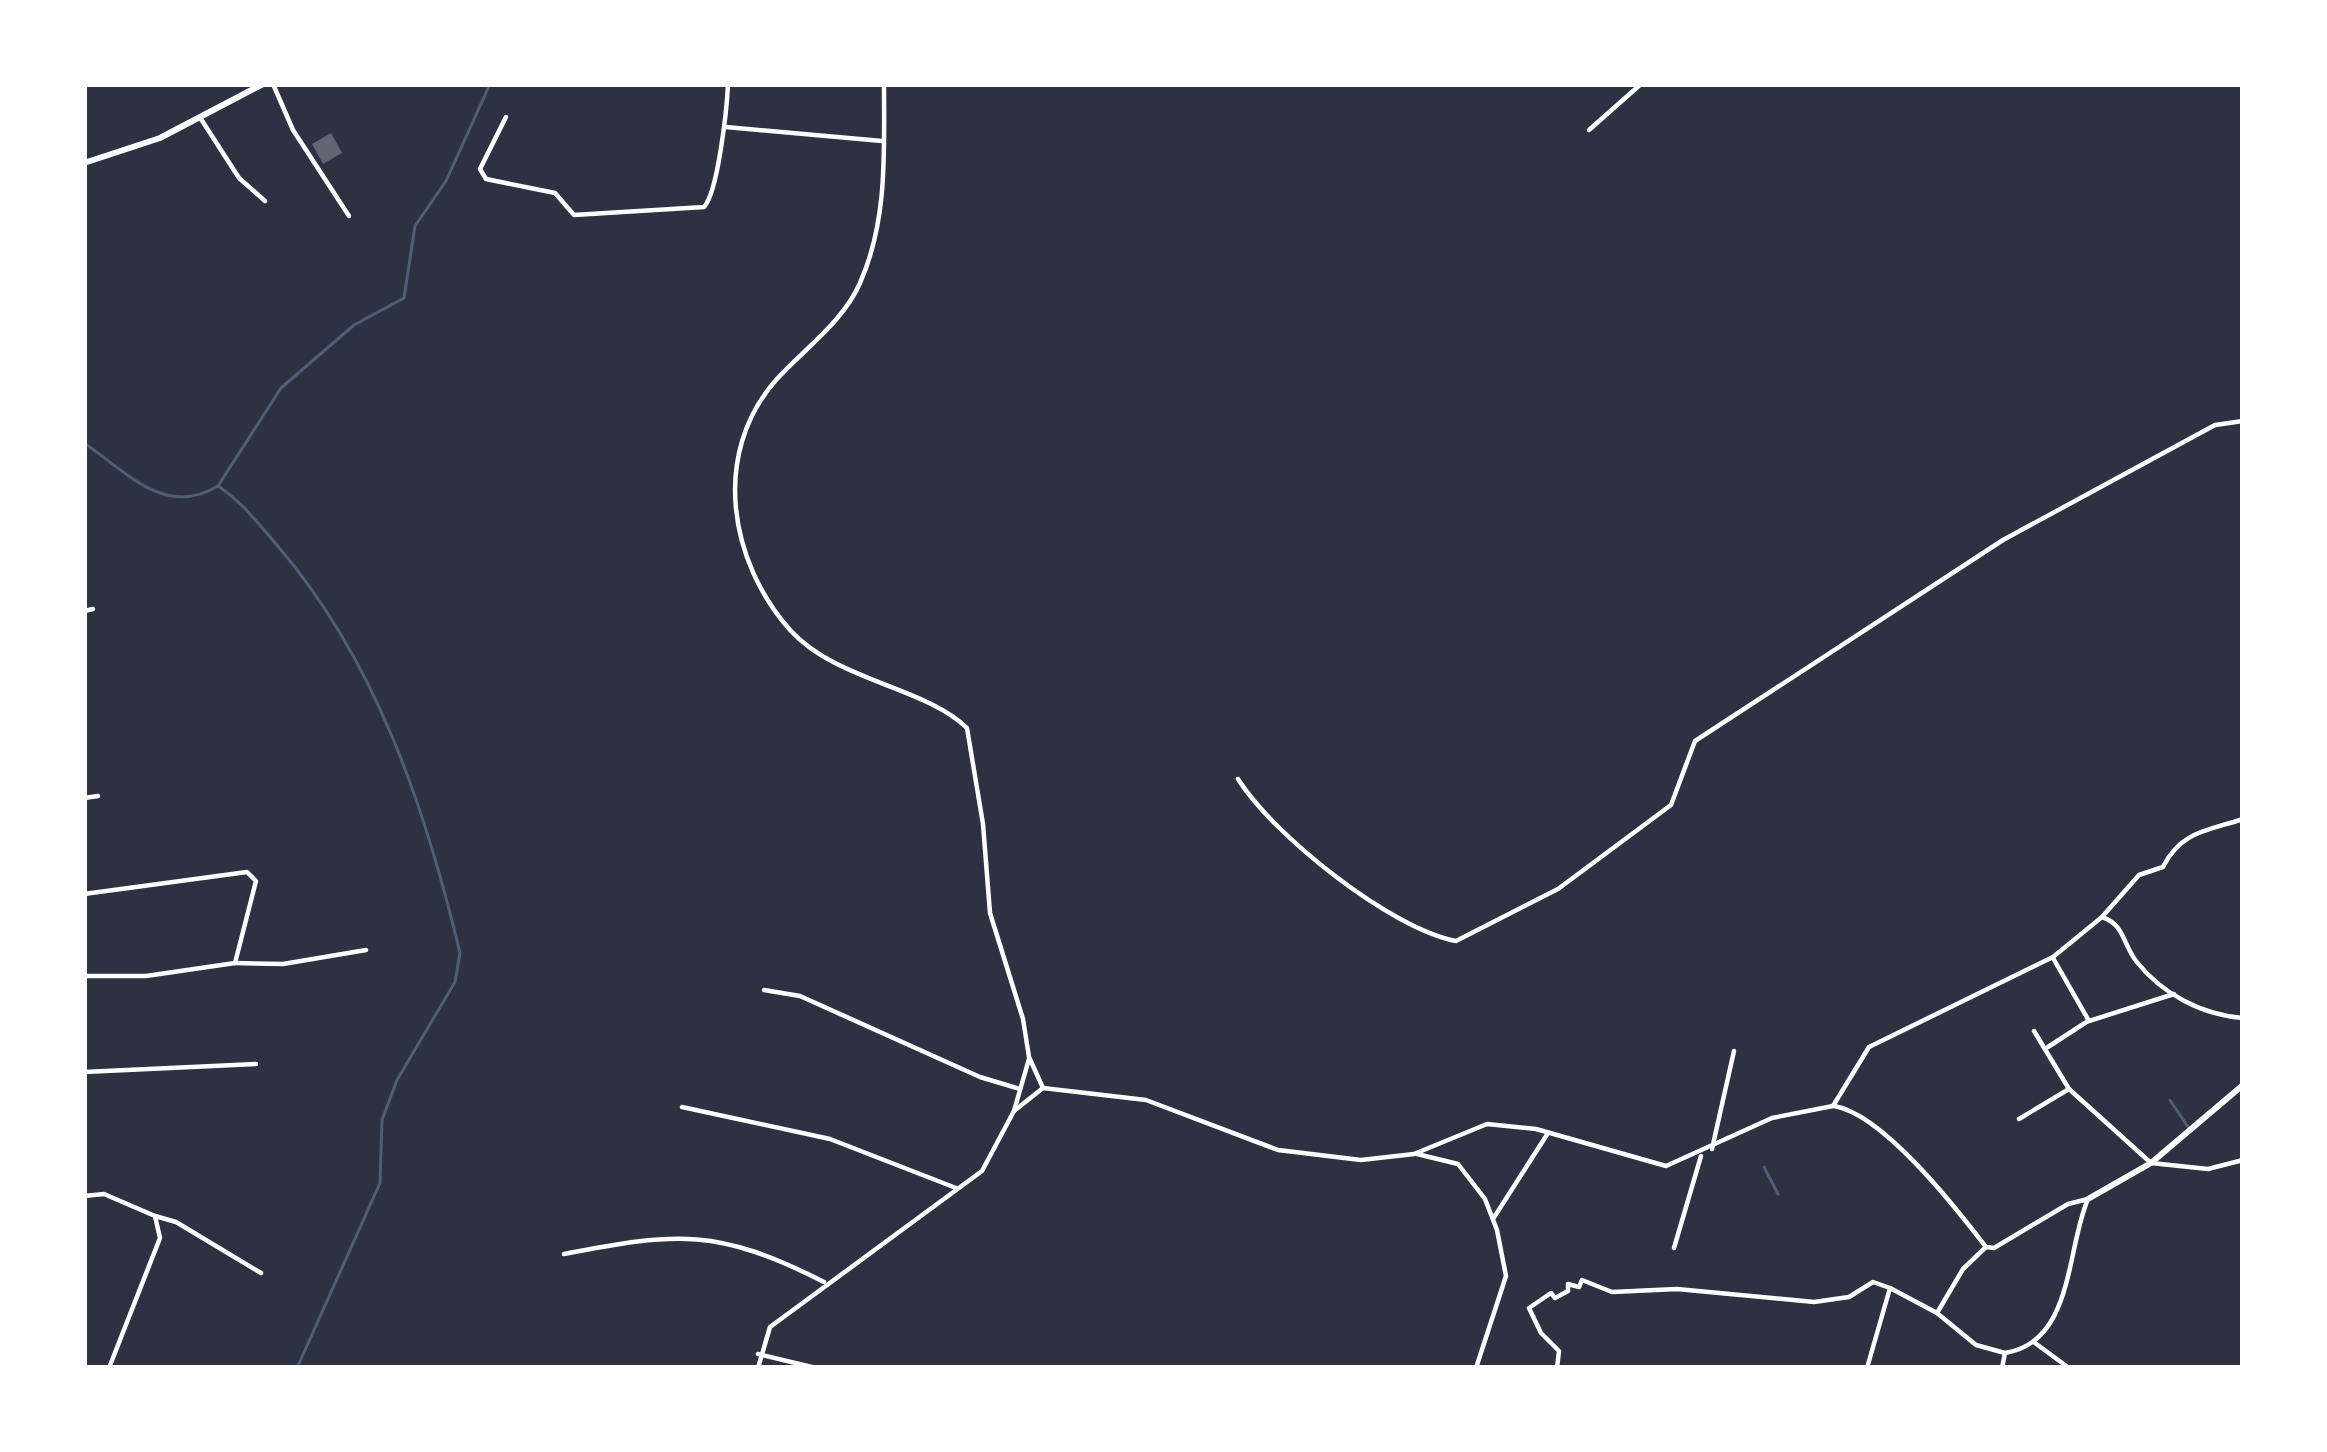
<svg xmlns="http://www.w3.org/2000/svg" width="2327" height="1452" viewBox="0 0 2327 1452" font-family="'Varela Round',sans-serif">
<rect width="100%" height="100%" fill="#2d3142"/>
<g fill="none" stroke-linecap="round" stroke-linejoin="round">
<!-- stream -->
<g stroke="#4f5d75" stroke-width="3">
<path d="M84 443C127 472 165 518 218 486L281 388 354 325 404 298 415 226 446 181 490 84"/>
<path d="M218 486C242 502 257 522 276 544 376 660 425 807 460 953L455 982 397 1080 382 1120 380 1183 297 1368"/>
<polyline points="2170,1100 2188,1127"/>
<polyline points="1764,1167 1778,1194"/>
</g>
</g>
<!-- building -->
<polygon fill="#626471" points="331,133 342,153 323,164 312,144"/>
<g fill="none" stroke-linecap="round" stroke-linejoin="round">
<!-- minor -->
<g stroke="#fff" stroke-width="4.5">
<polyline points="273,84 293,130 349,216"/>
<path d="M884 84C884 151 888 220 860 283 843 322 804 349 776 380 711 454 729 562 791 631 837 681 925 687 967 728L983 824 990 913 1023 1019 1029 1057 1043 1088"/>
<path d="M506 117 480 169 486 179 555 193 574 215 704 207C718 192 727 108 728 84"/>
<polyline points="201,119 239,178 265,201"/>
<polyline points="726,127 882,141"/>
<polyline points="1589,130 1641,84"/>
<polyline points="84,611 93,609"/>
<path d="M1238 779C1273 835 1391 929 1456 941L1558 889 1671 805 1695 741 2003 540 2215 425 2243 421"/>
<polyline points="84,798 98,796"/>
<polyline points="84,894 247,872 256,881 235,963 146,976 84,976"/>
<path d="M2102 917C2124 924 2123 944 2136 961 2162 994 2202 1015 2243 1018"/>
<polyline points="2053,958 2089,1021 2174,994"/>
<polyline points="235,963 283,964 366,950"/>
<polyline points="764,990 800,996 980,1077 1020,1089"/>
<polyline points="2034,1031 2069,1089 2151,1163 2208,1169 2243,1160"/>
<polyline points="2048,1047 2088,1021"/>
<polyline points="84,1072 256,1064"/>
<path d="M1834 1106C1883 1114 1956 1208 1986 1247"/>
<polyline points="682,1107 830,1139 956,1188"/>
<polyline points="1014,1111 1029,1059"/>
<polyline points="2019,1119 2069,1089"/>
<polyline points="1712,1149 1734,1051"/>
<polyline points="1417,1154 1458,1164 1485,1199 1497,1230 1506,1276 1476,1368"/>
<polyline points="84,1196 104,1194 155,1216 160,1238 109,1368"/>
<polyline points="155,1216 176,1222 261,1273"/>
<polyline points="1493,1219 1548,1133"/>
<polyline points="1674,1248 1701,1156"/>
<path d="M564 1254C677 1232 718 1228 824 1282"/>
<polyline points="1937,1313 1976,1345 2005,1353"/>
<polyline points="2035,1343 2069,1368"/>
<polyline points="758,1354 816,1368"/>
<path d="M758 1368 770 1327 982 1171 1014 1111 1043 1088 1146 1100 1278 1150 1361 1160 1414 1154 1487 1124 1536 1129 1666 1166 1772 1118 1833 1106 1869 1047 2053 957 2102 917 2139 875 2163 867C2181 831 2207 831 2243 819"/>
<polyline points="1557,1368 1559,1351 1541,1333 1529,1308 1551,1293 1555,1298 1568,1291 1568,1284 1579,1287 1582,1280 1612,1292 1677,1289 1814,1302 1849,1297 1873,1282 1890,1288"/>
<polyline points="1867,1368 1890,1288 1937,1313 1963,1269 1986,1247 1994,1248 2068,1204 2088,1199"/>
<path d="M2002 1368 2005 1353C2074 1342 2066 1249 2088 1199"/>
</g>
<!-- tertiary -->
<g stroke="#fff" stroke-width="6">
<polyline points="84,163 160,138 263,84"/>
<polyline points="2088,1199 2151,1163 2243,1085"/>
</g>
</g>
<!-- border -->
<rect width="2327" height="1452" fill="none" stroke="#ffffff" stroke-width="174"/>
</svg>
